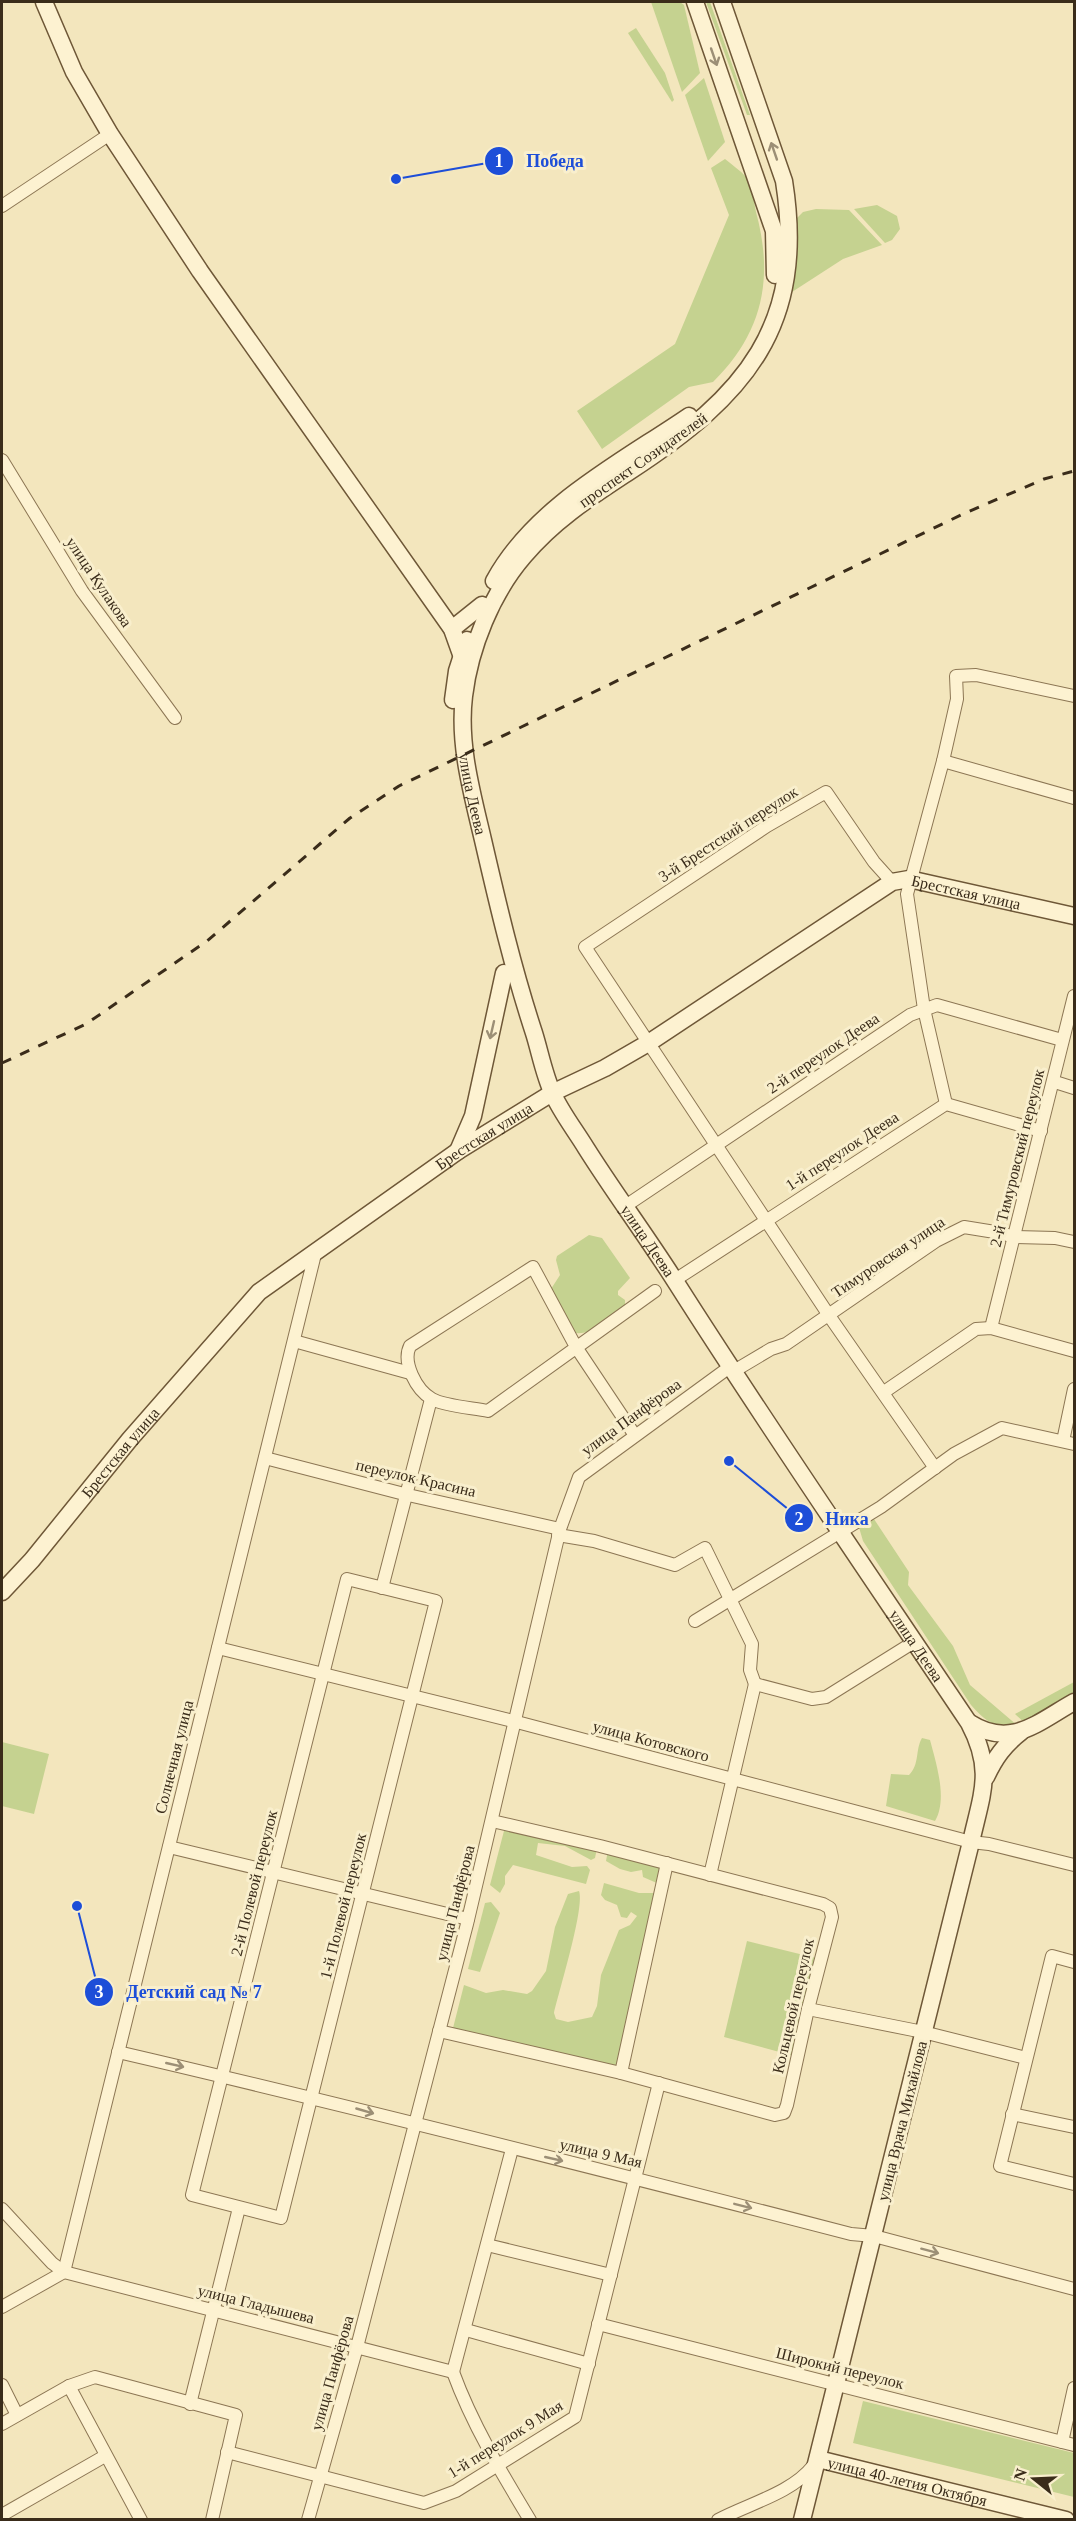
<svg xmlns="http://www.w3.org/2000/svg" width="1076" height="2521" viewBox="0 0 1076 2521" font-family="'Times New Roman',serif">
<rect width="100%" height="100%" fill="#f3e6bd"/>
<!-- green -->
<g fill="#c5d290">
<polygon points="651,2 680,2 684,5 700,73 682,92"/>
<polygon points="706,2 710,2 750,115 747,115"/>
<polygon points="636,28 665,73 674,100 672,102 628,33"/>
<polygon points="704,78 725,142 708,161 685,95"/>
<path d="M725 159C732 165 740 170 746 177 752 185 754 202 756 212 774 278 763 333 713 382L689 387 602 449 577 411 675 344 729 215 711 168Z"/>
<polygon points="877,205 897,216 900,229 892,240 885,243 854,209"/>
<polygon points="816,209 849,210 882,245 843,259 792,292 797,218 803,212"/>
<path d="M589 1235 602 1238 630 1278 618 1291V1295L625 1300V1305C611 1319 591 1338 570 1332L551 1289 560 1275 556 1260 557 1256Z"/>
<path d="M872 1516 909 1572 908 1585 953 1646 970 1685 1018 1726C996 1730 985 1721 971 1705L863 1541 858 1524Z"/>
<polygon points="1074,1682 1074,1696 1025,1723 1015,1714"/>
<path d="M922 1738 930 1740C936 1763 948 1799 935 1821L886 1806 891 1774 909 1775C920 1764 915 1750 922 1738Z"/>
<polygon points="2,1742 49,1754 34,1814 2,1806"/>
<polygon points="505,1827 597,1848 595,1858 591,1860 565,1846 538,1843 536,1855 572,1867 587,1866 590,1870 586,1884 513,1865 505,1876 505,1884 500,1893 490,1885"/>
<polygon points="608,1850 664,1863 659,1884 643,1877 642,1870 631,1872 620,1869 606,1861"/>
<path d="M604 1883 639 1893H657L616 2066 453 2028 464 1985 486 1993 503 1990 527 1994 532 1991 546 1971 555 1927 568 1894 579 1891C585 1907 559 1991 554 2013L556 2019 568 2022 592 2017 597 2006 601 1975 619 1930 630 1925 637 1916 631 1912 627 1918 621 1917 617 1905 605 1900 601 1895Z"/>
<polygon points="491,1902 500,1913 480,1972 468,1969 485,1903"/>
<polygon points="747,1941 820,1959 794,2056 724,2037"/>
<polygon points="863,2401 1074,2453 1074,2497 853,2443"/>
</g>
<g fill="none" stroke-linecap="round" stroke-linejoin="round">
<defs>
<g id="street">
<polyline points="2,206 110,134"/>
<polyline points="2,460 82,591 175,718"/>
<polyline points="943,761 1074,798"/>
<polyline points="892,882 874,862 826,792 767,826 585,947 830,1317 935,1468"/>
<polyline points="1055,1082 1074,1088"/>
<polyline points="946,1104 924,1009 907,894 943,761 957,699 956,676 976,675 1074,696"/>
<polyline points="624,1207 910,1015 937,1005 1062,1040"/>
<polyline points="675,1280 946,1104 1041,1131"/>
<polyline points="991,1328 1074,996"/>
<polyline points="294,1341 410,1373"/>
<polyline points="734,1371 771,1349 786,1344 936,1241 964,1227 1001,1233 1014,1237 1055,1238 1074,1242"/>
<polyline points="884,1392 976,1329 991,1328 1074,1351"/>
<path d="M634 1434 576 1347 533 1267 410 1346C402 1362 416 1390 432 1399 444 1406 474 1408 488 1411L655 1291"/>
<polyline points="1063,1441 1074,1389"/>
<polyline points="265,1458 408,1495 560,1529"/>
<polyline points="558,1535 594,1541 675,1565 705,1548 752,1644 750,1670 755,1684"/>
<polygon points="347,1579 436,1601 281,2218 192,2195"/>
<polyline points="382,1588 431,1399"/>
<polyline points="695,1621 881,1507 954,1454 1002,1428 1074,1444"/>
<polyline points="218,1648 513,1721 971,1842 989,1844 1074,1865"/>
<polyline points="755,1684 812,1699 826,1697 914,1642"/>
<polyline points="169,1847 468,1919"/>
<polyline points="710,1875 755,1684"/>
<polyline points="1074,1962 1052,1956 1000,2166 1074,2184"/>
<polyline points="808,2009 923,2032 1026,2058"/>
<polyline points="439,2031 621,2073 775,2115 784,2113 787,2105 808,2009 832,1917 830,1908 823,1904 600,1846 492,1821"/>
<path d="M118 2052C363 2109 607 2171 851 2234L874 2236 1074 2289"/>
<polyline points="621,2073 667,1863"/>
<polyline points="1012,2114 1074,2127"/>
<polyline points="2,2209 52,2263 64,2272 453,2372"/>
<polyline points="487,2245 611,2275"/>
<polyline points="64,2272 316,1250"/>
<polyline points="2,2307 64,2272"/>
<polyline points="598,2324 1074,2445"/>
<polyline points="466,2330 589,2364"/>
<polyline points="453,2372 512,2149"/>
<path d="M453 2372C472 2424 501 2472 530 2520"/>
<polyline points="2,2385 17,2415"/>
<polyline points="69,2386 141,2520"/>
<polyline points="190,2404 239,2208"/>
<polyline points="2,2424 69,2386 95,2377 236,2415 212,2520"/>
<polyline points="1062,2442 1074,2388"/>
<polyline points="227,2452 424,2503 456,2491 575,2417 659,2083"/>
<polyline points="2,2515 105,2456"/>
<polyline points="308,2520 357,2347 467,1924 560,1529 579,1477 731,1366"/>
<path d="M718 2520C748 2504 792 2493 813 2466"/>
</g>
<g id="secondary">
<polyline points="44,2 74,72 110,134 200,271 452,629 462,657"/>
<polyline points="695,2 774,231 775,275"/>
<path id="s1" d="M722 2 784 181C807 326 745 396 630 471 592 496 554 520 524 556 492 593 470 647 464 696 458 744 472 793 483 840 498 905 513 969 534 1033 540 1052 544 1075 553 1094 561 1112 575 1130 586 1148 615 1194 648 1238 677 1284 771 1432 871 1577 969 1723 994 1770 982 1793 971 1842L802 2520"/>
<path d="M494 581C535 506 620 463 689 416"/>
<polyline points="452,629 482,605"/>
<polyline points="453,700 457,671 467,640"/>
<polyline points="458,1151 473,1116 504,973"/>
<path id="s2" d="M2 1592 32 1560 130 1439 259 1292 458 1151 552 1093 605 1068 650 1042 892 882 909 879 1074 916"/>
<path d="M970 1723C1011 1749 1038 1722 1074 1702"/>
<path d="M986 1777C995 1758 1004 1745 1021 1732"/>
<path id="s3" d="M818 2459 1066 2520"/>
</g>
</defs>
<!-- street casing -->
<use href="#street" stroke="#8c7654" stroke-width="14"/>
<!-- secondary casing -->
<use href="#secondary" stroke="#6e5737" stroke-width="19"/>
<!-- street -->
<use href="#street" stroke="#fdf2d1" stroke-width="12"/>
<!-- secondary -->
<use href="#secondary" stroke="#fdf2d1" stroke-width="16"/>
<!-- rail -->
<polyline stroke="#3a2c1a" stroke-width="3" stroke-dasharray="10 10" stroke-linecap="butt" points="2,1063 86,1024 207,941 350,818 399,786 963,514 1044,479 1074,471"/>
</g>
<!-- one-way arrows -->
<defs><path id="oneway-shaft" d="M-6 0H5M1.5-3L5.5 0L1.5 3" fill="none" stroke-width="1.6" stroke-linecap="round" stroke-linejoin="round" transform="scale(1.5)"/></defs>
<g stroke="#9c8f76">
<use href="#oneway-shaft" transform="translate(714 57) rotate(71)"/>
<use href="#oneway-shaft" transform="translate(774 151) rotate(-109)"/>
<use href="#oneway-shaft" transform="translate(492 1030) rotate(103)"/>
<use href="#oneway-shaft" transform="translate(175 2065) rotate(13)"/>
<use href="#oneway-shaft" transform="translate(365 2111) rotate(16)"/>
<use href="#oneway-shaft" transform="translate(554 2159) rotate(13)"/>
<use href="#oneway-shaft" transform="translate(743 2206) rotate(14)"/>
<use href="#oneway-shaft" transform="translate(930 2251) rotate(15)"/>
</g>
<g text-anchor="middle" dominant-baseline="central" stroke-width="6" stroke-linejoin="round" paint-order="stroke">
<!-- street labels -->
<g font-size="16" fill="#3a2c1a" stroke="#f9efcd">
<text transform="translate(643 460) rotate(-35)">проспект Созидателей</text>
<text transform="translate(99 582) rotate(56)">улица Кулакова</text>
<text stroke="none"><textPath href="#s1" startOffset="932">улица Деева</textPath></text>
<text transform="translate(728 834) rotate(-33)">3-й Брестский переулок</text>
<text stroke="none"><textPath href="#s2" startOffset="1226">Брестская улица</textPath></text>
<text transform="translate(823 1053) rotate(-34)">2-й переулок Деева</text>
<text stroke="none"><textPath href="#s2" startOffset="669">Брестская улица</textPath></text>
<text transform="translate(842 1151) rotate(-33)">1-й переулок Деева</text>
<text transform="translate(1017 1158) rotate(-76)">2-й Тимуровский переулок</text>
<text stroke="none"><textPath href="#s1" startOffset="1418">улица Деева</textPath></text>
<text transform="translate(888 1257) rotate(-34)">Тимуровская улица</text>
<text transform="translate(631 1417) rotate(-36)">улица Панфёрова</text>
<text stroke="none"><textPath href="#s2" startOffset="183">Брестская улица</textPath></text>
<text transform="translate(416 1478) rotate(13)">переулок Красина</text>
<text stroke="none"><textPath href="#s1" startOffset="1904">улица Деева</textPath></text>
<text transform="translate(651 1741) rotate(15)">улица Котовского</text>
<text transform="translate(174 1757) rotate(-76)">Солнечная улица</text>
<text transform="translate(254 1883) rotate(-76)">2-й Полевой переулок</text>
<text transform="translate(455 1903) rotate(-76)">улица Панфёрова</text>
<text transform="translate(343 1906) rotate(-76)">1-й Полевой переулок</text>
<text transform="translate(793 2006) rotate(-77)">Кольцевой переулок</text>
<text transform="translate(902 2121) rotate(-76)">улица Врача Михайлова</text>
<text transform="translate(601 2153) rotate(13)">улица 9 Мая</text>
<text transform="translate(256 2304) rotate(14)">улица Гладышева</text>
<text transform="translate(840 2368) rotate(14)">Широкий переулок</text>
<text transform="translate(332 2373) rotate(-74)">улица Панфёрова</text>
<text transform="translate(505 2439) rotate(-32)">1-й переулок 9 Мая</text>
<text stroke="none"><textPath href="#s3" startOffset="92">улица 40-летия Октября</textPath></text>
</g>
</g>
<!-- callouts -->
<path fill="none" stroke="#1d4ed8" stroke-width="2" d="M396 179L499 161M729 1461L799 1518M77 1906L99 1992"/>
<g fill="#1d4ed8" stroke="#f9efcd" stroke-width="2">
<circle cx="396" cy="179" r="6"/>
<circle cx="729" cy="1461" r="6"/>
<circle cx="77" cy="1906" r="6"/>
<circle cx="499" cy="161" r="15"/>
<circle cx="799" cy="1518" r="15"/>
<circle cx="99" cy="1992" r="15"/>
</g>
<g font-size="18" text-anchor="middle" font-weight="bold" fill="#fff">
<text x="499" y="167">1</text>
<text x="799" y="1525">2</text>
<text x="99" y="1998">3</text>
</g>
<g font-size="18" text-anchor="middle" font-weight="bold" fill="#1d4ed8" stroke="#f9efcd" stroke-width="6" stroke-linejoin="round" paint-order="stroke">
<text x="555" y="167">Победа</text>
<text x="847" y="1525">Ника</text>
<text x="194" y="1998">Детский сад № 7</text>
</g>
<!-- border -->
<rect width="1076" height="2521" fill="none" stroke="#3a2c1a" stroke-width="6"/>
<!-- north arrow -->
<g transform="translate(1034 2479) rotate(288)" stroke="#f9efcd" stroke-width="4.5" paint-order="stroke">
<path d="M0-4.5L10 22L0 15L-10 22Z" fill="#3a2c1a"/>
<text y="-9" font-size="16" font-weight="bold" text-anchor="middle" fill="#3a2c1a">N</text>
</g>
</svg>
